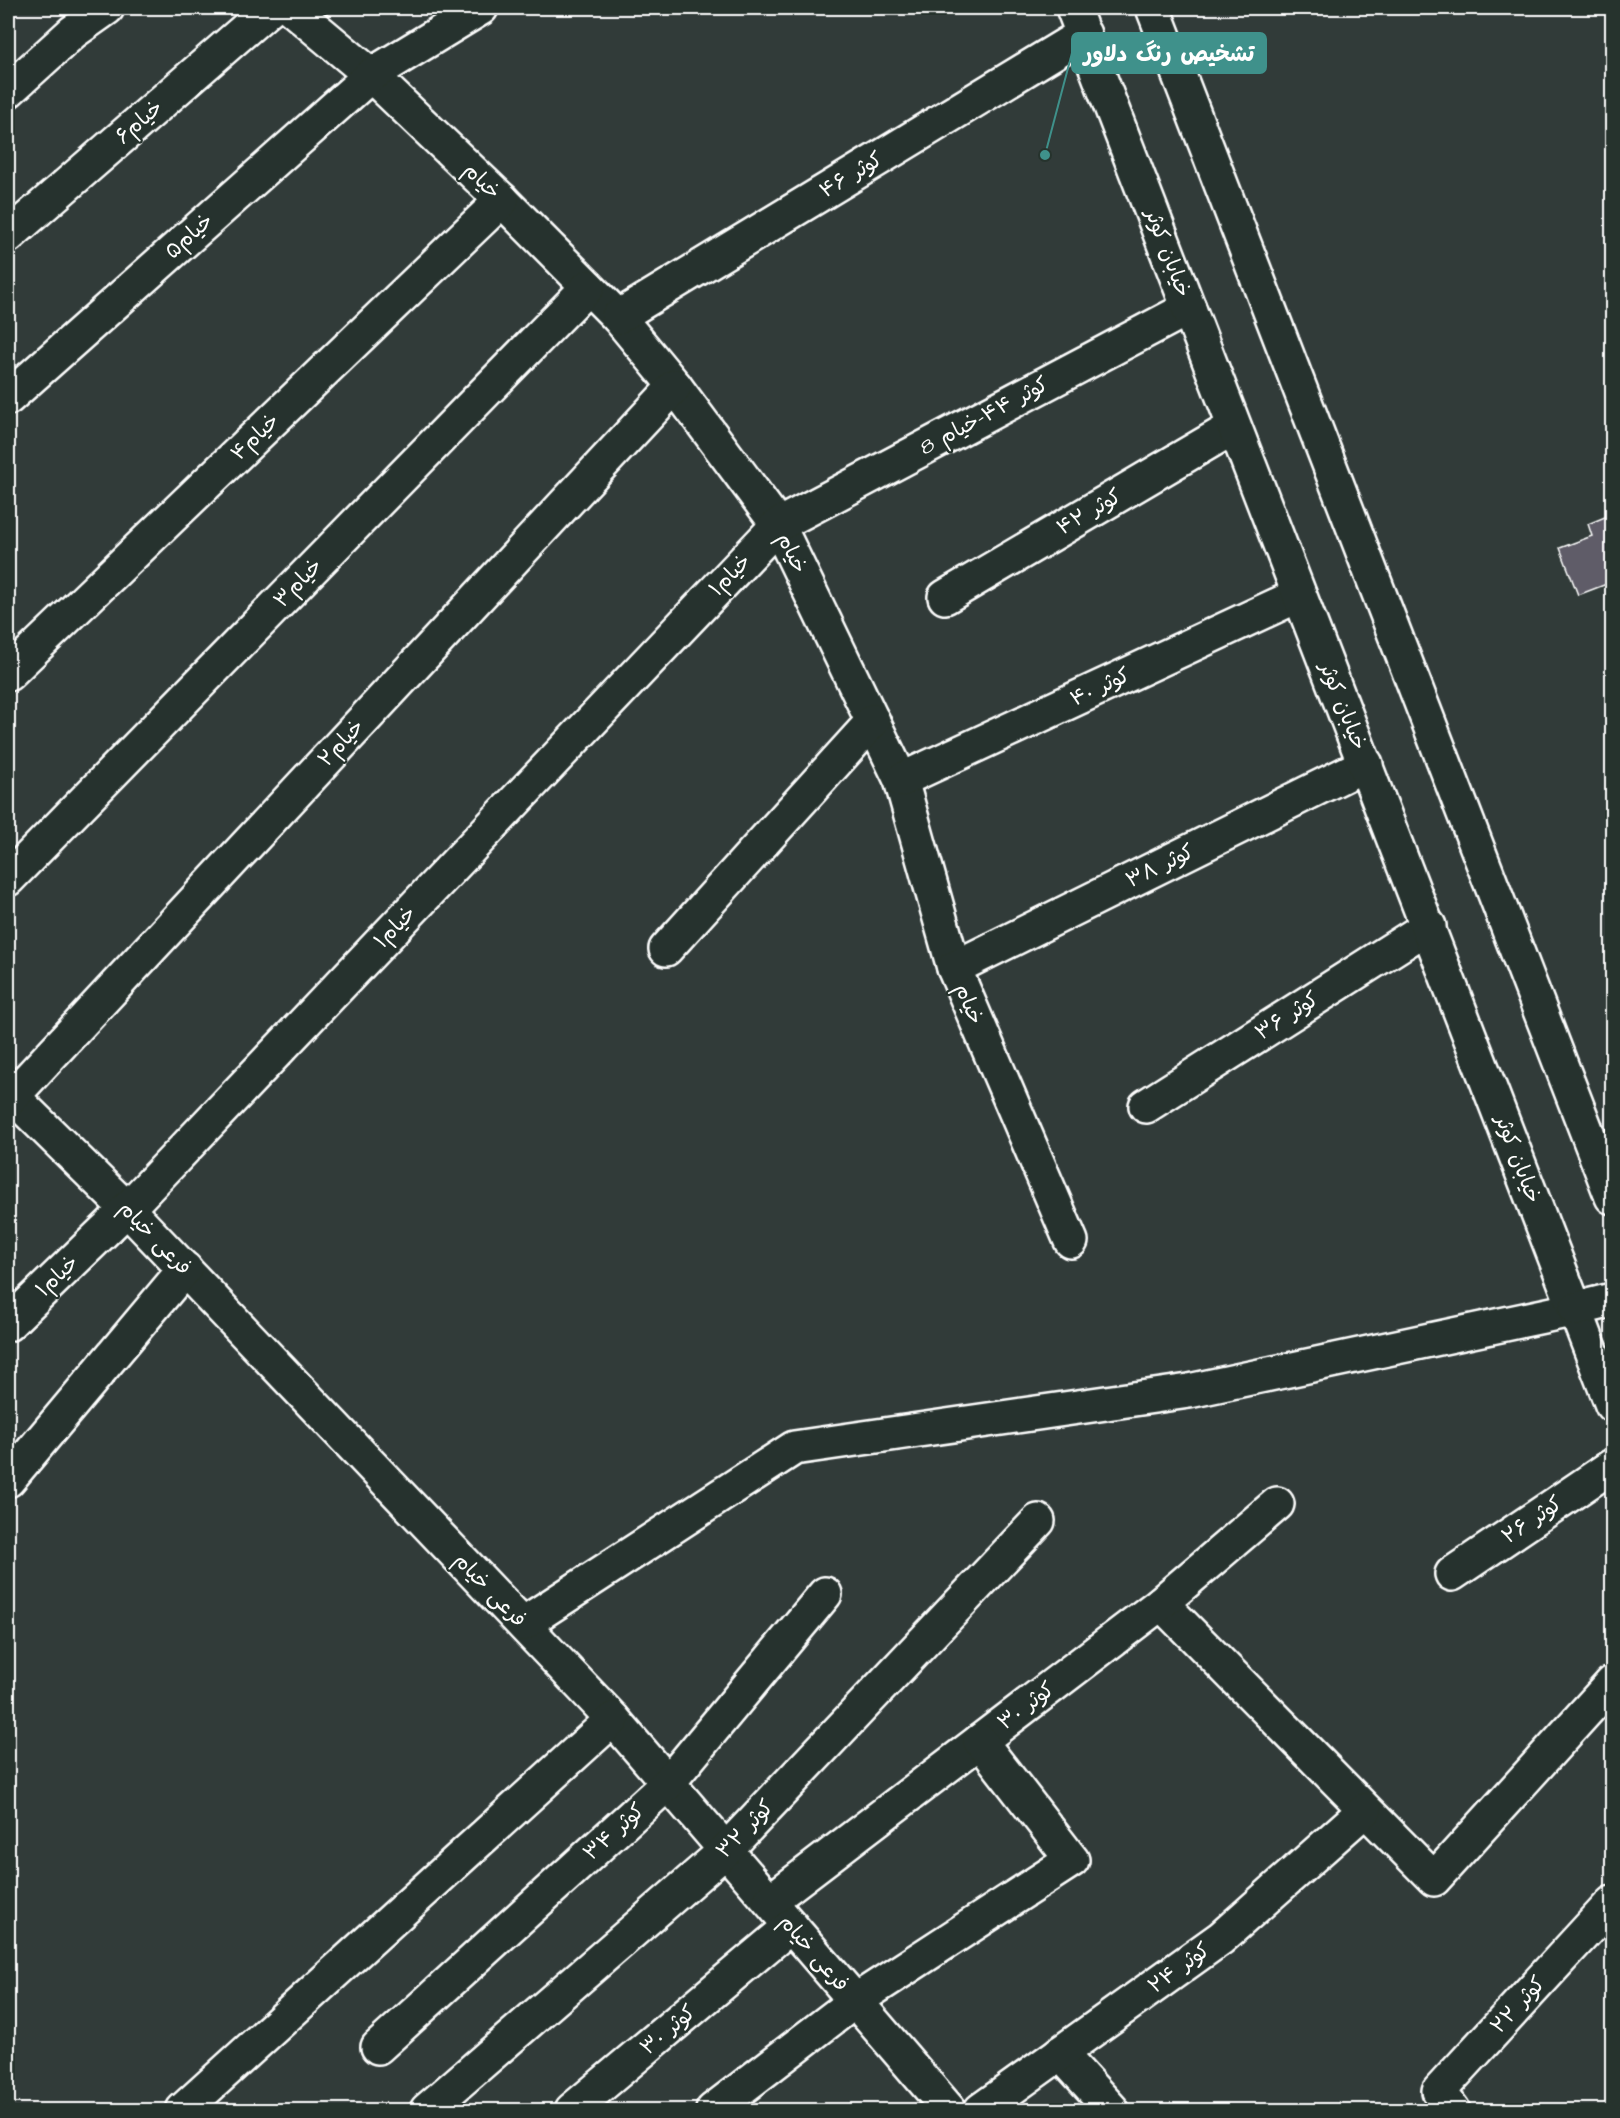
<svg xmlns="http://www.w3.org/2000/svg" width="1620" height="2118" viewBox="0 0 1620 2118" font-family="'Architects Daughter','Playpen Sans Arabic',sans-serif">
<rect width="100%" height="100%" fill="#313b39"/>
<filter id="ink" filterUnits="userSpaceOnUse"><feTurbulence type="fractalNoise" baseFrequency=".0167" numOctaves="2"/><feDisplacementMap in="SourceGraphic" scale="12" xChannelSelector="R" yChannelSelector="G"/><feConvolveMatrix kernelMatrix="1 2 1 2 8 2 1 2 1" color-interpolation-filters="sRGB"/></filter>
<g filter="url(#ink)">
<!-- building -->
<polygon fill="#5e5c67" stroke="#fff" stroke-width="1.5" points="1612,514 1612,582 1578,595 1560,548 1592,536 1588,524"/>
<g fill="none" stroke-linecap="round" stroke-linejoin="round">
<defs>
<g id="minor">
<polyline points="291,8 371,75 502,200 618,317 675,386 778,525 901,780 954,968 1071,1241"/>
<polyline points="8,91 73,32 107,8"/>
<polyline points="8,236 270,8"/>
<polyline points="618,317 1084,34"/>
<polyline points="8,398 371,75 481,8"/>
<polyline points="945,597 1234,427"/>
<polyline points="8,674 502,200"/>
<polyline points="901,780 1299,595"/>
<polyline points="8,879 588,287"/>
<polyline points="666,949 873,721"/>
<polyline points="954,968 1366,764"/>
<polyline points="8,1092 127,1209 613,1719 949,2110"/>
<polyline points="8,1101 675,386"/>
<polyline points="1146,1106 1429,926"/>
<polyline points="8,1324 127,1209 778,525 1189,308"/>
<polyline points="8,1480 185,1269"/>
<polyline points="1452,1574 1612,1466"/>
<polyline points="1161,1603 1434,1879 1612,1683"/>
<polyline points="523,1624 794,1448 1189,1391 1576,1309"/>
<polyline points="770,1901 1161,1603 1277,1504"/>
<polyline points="378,2047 668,1783 825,1594"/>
<polyline points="1060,2053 1112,2110"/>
<polyline points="183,2110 613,1719"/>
<polyline points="427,2110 724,1852 1038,1521"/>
<polyline points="572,2110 791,1926"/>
<polyline points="713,2110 855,2001 1072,1860 980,1741"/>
<polyline points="981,2110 1221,1938 1365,1810"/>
<polyline points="1453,2110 1439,2091 1612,1903"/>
</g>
<g id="major">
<polyline points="1073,8 1612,1405"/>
<polyline points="1153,8 1612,1197"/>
<polyline points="1576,1309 1612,1300"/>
</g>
</defs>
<!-- minor casing -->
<use href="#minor" stroke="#fff" stroke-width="38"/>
<!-- major casing -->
<use href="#major" stroke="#fff" stroke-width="38"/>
<!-- minor -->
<use href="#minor" stroke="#26332d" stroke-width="33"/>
<!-- major -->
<use href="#major" stroke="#26332d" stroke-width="33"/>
</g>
</g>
<g text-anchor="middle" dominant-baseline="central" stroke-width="4.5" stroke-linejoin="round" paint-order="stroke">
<!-- street labels -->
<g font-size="21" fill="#fff" stroke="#26332d">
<text transform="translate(139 122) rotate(-41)">خیام۶</text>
<text transform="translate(851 175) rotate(-31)">کوثر ۴۶</text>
<text transform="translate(482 181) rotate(44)">خیام</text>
<text transform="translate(189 236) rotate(-42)">خیام۵</text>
<text transform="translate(1168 253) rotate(69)">خیابان کوثر</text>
<text transform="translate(984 416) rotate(-28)">کوثر ۴۴-خیام 8</text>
<text transform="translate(255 437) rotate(-44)">خیام۴</text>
<text transform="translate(1089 512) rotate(-30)">کوثر ۴۲</text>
<text transform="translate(792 553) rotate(64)">خیام</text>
<text transform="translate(730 575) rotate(-46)">خیام۱</text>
<text transform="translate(298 583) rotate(-46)">خیام۳</text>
<text transform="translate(1100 687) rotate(-25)">کوثر ۴۰</text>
<text transform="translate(1343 706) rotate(68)">خیابان کوثر</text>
<text transform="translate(341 743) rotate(-47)">خیام۲</text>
<text transform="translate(1160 866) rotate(-26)">کوثر ۳۸</text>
<text transform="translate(395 927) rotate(-46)">خیام۱</text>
<text transform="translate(969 1004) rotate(67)">خیام</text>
<text transform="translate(1287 1016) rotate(-33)">کوثر ۳۶</text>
<text transform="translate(1518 1159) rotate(69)">خیابان کوثر</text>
<text transform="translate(155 1238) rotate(46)">فرعی خیام</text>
<text transform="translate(57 1276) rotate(-44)">خیام۱</text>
<text transform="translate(1532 1520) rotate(-34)">کوثر ۲۶</text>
<text transform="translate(490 1590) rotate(46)">فرعی خیام</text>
<text transform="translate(1026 1706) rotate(-37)">کوثر ۳۰</text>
<text transform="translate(745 1829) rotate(-46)">کوثر ۳۲</text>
<text transform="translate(614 1832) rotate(-42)">کوثر ۳۴</text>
<text transform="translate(814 1953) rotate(49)">فرعی خیام</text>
<text transform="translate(1179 1968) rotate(-36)">کوثر ۲۴</text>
<text transform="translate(1518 2005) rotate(-47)">کوثر ۲۲</text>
<text transform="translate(668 2030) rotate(-40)">کوثر ۳۰</text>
</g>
</g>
<!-- callouts -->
<path fill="none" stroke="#3f918b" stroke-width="2" d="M1045 155L1072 53"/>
<circle fill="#3f918b" stroke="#26332d" stroke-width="2" cx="1045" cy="155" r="6"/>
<rect fill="#3f918b" stroke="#3f918b" stroke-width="2" x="1072" y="33" width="194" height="40" rx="6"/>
<g font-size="22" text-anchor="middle" font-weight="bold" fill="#fff">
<text x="1169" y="61">تشخیص رنگ دلاور</text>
</g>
<!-- margin -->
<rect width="1620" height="2118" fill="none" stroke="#26332d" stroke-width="30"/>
<rect x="15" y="15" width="1590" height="2088" fill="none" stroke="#fff" stroke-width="2" filter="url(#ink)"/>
</svg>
